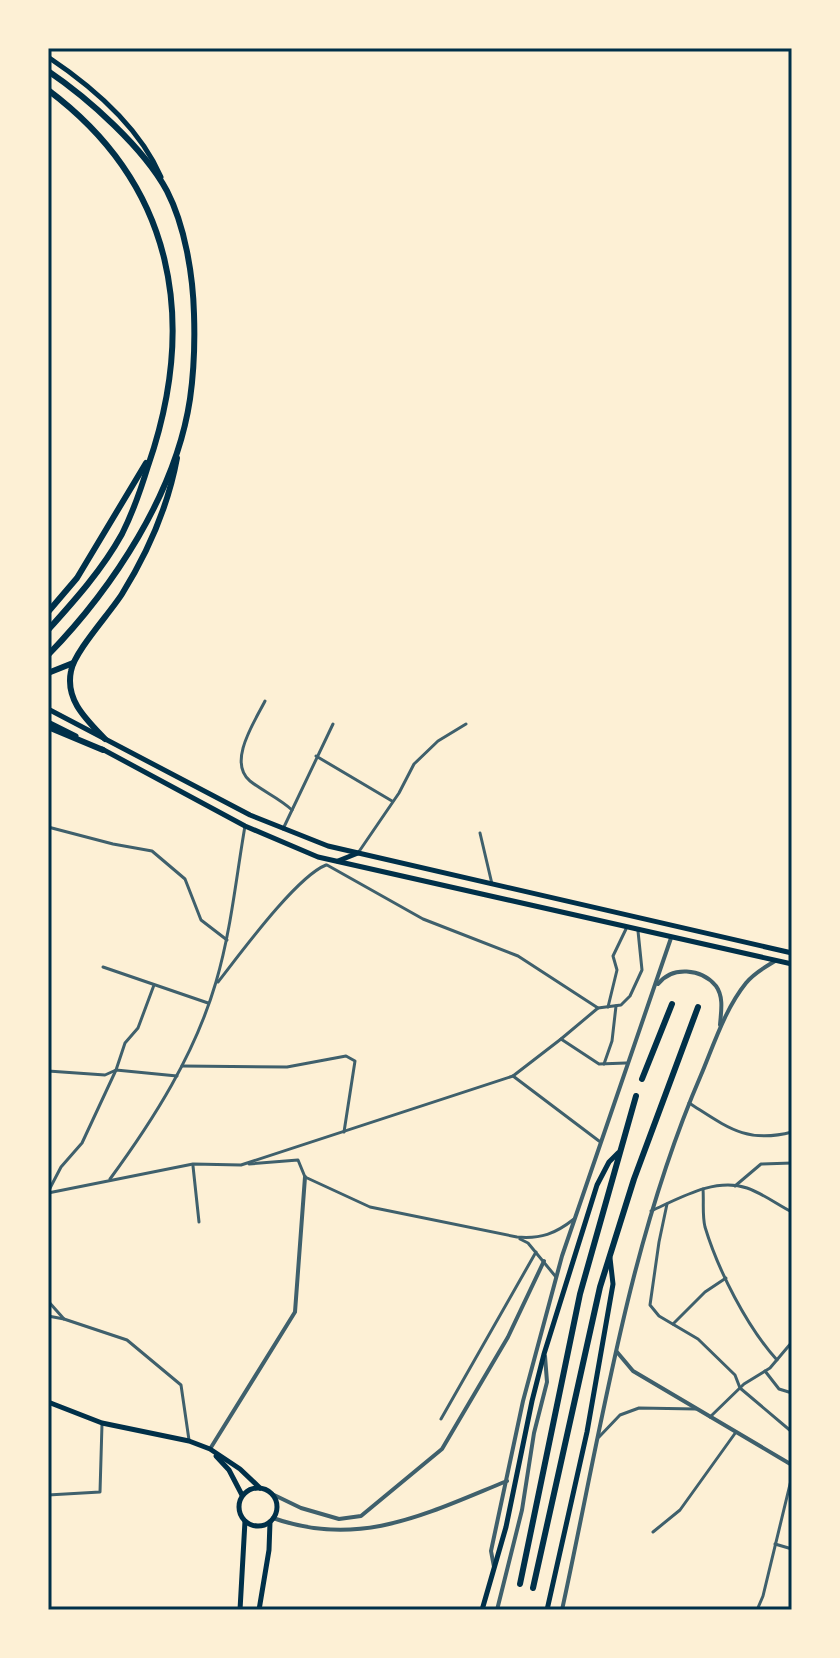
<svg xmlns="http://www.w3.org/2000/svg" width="840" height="1658" viewBox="0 0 840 1658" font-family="'PT Sans Narrow',sans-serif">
<rect width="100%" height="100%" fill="#fdf0d5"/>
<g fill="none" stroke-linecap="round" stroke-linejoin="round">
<!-- minor -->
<g stroke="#3f606c" stroke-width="3">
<path d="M265 701C255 721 227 762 250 781 264 792 279 798 292 810"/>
<polyline points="316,756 392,801"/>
<polyline points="48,827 113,844 152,851 185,879 201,920 227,940"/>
<polyline points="283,829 333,724"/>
<polyline points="480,833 492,884"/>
<polyline points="358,853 399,793 414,764 438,741 466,724"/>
<polyline points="327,865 423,919 518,956 598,1008 621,1005 630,996 642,970 638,931"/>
<polyline points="103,967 208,1003"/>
<path d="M218 982C240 954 296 877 326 865"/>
<polyline points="608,1007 617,970 613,956 626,929"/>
<polyline points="561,1039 598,1008"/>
<polyline points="604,1064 612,1041 616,1006"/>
<polyline points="182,1066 287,1067 346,1056 355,1061 344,1132"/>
<polyline points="48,1071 105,1075 116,1070 177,1076"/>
<polyline points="513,1076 561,1039 599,1064 626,1063"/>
<path d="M689 1103C727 1127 746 1144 792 1132"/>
<path d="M249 1164 298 1160 305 1177 370 1207 517 1237C541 1239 555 1234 574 1219"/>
<polyline points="193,1166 199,1222"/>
<path d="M110 1179C154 1119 195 1054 216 982 231 931 236 878 245 826"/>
<polyline points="735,1186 761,1164 792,1163"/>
<path d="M703 1189C704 1201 702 1215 705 1227 718 1270 747 1327 777 1360"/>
<polyline points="48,1192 61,1167 82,1143 116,1070 125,1043 138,1028 154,985"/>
<polyline points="48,1193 193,1164 241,1165 513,1076 599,1141"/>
<polyline points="667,1204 659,1242 650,1305 659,1316 698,1339 735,1375 740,1388 792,1432"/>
<path d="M651 1211C680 1198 715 1177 747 1188 762 1193 778 1205 792 1212"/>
<polyline points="520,1239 528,1243 556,1277"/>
<polyline points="48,1301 64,1319"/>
<polyline points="48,1316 64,1319 127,1340 181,1385 189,1440"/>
<polyline points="673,1324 705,1292 726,1278"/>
<polyline points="765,1371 779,1389 792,1393"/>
<polyline points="710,1417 744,1384 770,1368 792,1342"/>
<polyline points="441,1419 536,1252"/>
<polyline points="599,1437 620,1415 639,1408 696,1409"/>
<polyline points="48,1495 100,1492 102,1424"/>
<polyline points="653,1532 680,1510 736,1432"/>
<polyline points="775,1544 792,1549"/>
<polyline points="757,1610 763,1596 792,1476"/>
</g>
<!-- tertiary -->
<g stroke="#3f606c" stroke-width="4">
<path d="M658 984C672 966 701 968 716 986 724 997 721 1012 720 1025"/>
<polyline points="617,1352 633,1371 792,1465"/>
<polyline points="210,1449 295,1312 305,1177"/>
<polyline points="272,1494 301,1508 339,1519 361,1516 442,1449 508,1337 544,1261"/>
<path d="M273 1518C360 1549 428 1513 507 1481"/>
<polyline points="494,1567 491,1551 523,1401 562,1256 671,938"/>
<polyline points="497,1610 522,1510 534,1433 547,1382 545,1356"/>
<path d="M562 1610C601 1431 628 1244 701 1075 714 1044 725 1009 746 983 754 973 765 967 775 961"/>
</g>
<!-- primary -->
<g stroke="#003049" stroke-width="5">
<polyline points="240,1610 245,1521"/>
<polyline points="259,1610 269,1550 270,1522"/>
<polyline points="482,1610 506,1527 532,1401 544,1354 597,1185 609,1162 618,1153"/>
<polyline points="547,1610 587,1432 613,1284 610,1258"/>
</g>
<!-- trunk -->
<g stroke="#003049" stroke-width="5">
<path d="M48 57C93 87 139 126 161 177"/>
<polyline points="48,709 250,815 328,846 792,953"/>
<polyline points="48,722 76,736"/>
<polyline points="102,749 245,826 318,857 792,964"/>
<polyline points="338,861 358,853"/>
<polyline points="48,1402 102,1423 189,1441 210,1449 240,1469 260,1488"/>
<polyline points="216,1456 229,1470 242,1495"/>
<circle cx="258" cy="1507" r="19"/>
</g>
<!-- motorway -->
<g stroke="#003049" stroke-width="6">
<path d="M48 71C88 98 144 148 167 191 185 226 193 275 194 314 195 343 194 371 190 399 176 493 113 588 48 655"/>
<path d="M48 90C175 185 198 321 148 466 141 489 133 512 122 534 102 570 75 600 48 630"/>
<polyline points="48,612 77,578 146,463"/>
<polyline points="48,673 73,663"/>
<polyline points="48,727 103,750"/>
<path d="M105 739C86 719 65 700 71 671 74 652 110 613 122 594 148 552 168 507 177 458"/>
<polyline points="642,1079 672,1004"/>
<polyline points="520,1584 580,1294 636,1096"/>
<polyline points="533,1588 600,1287 634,1179 698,1007"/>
</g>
</g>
<!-- border -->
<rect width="840" height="1658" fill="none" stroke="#fdf0d5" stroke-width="100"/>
<rect x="50" y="50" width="740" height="1558" fill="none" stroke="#003049" stroke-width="3"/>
</svg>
